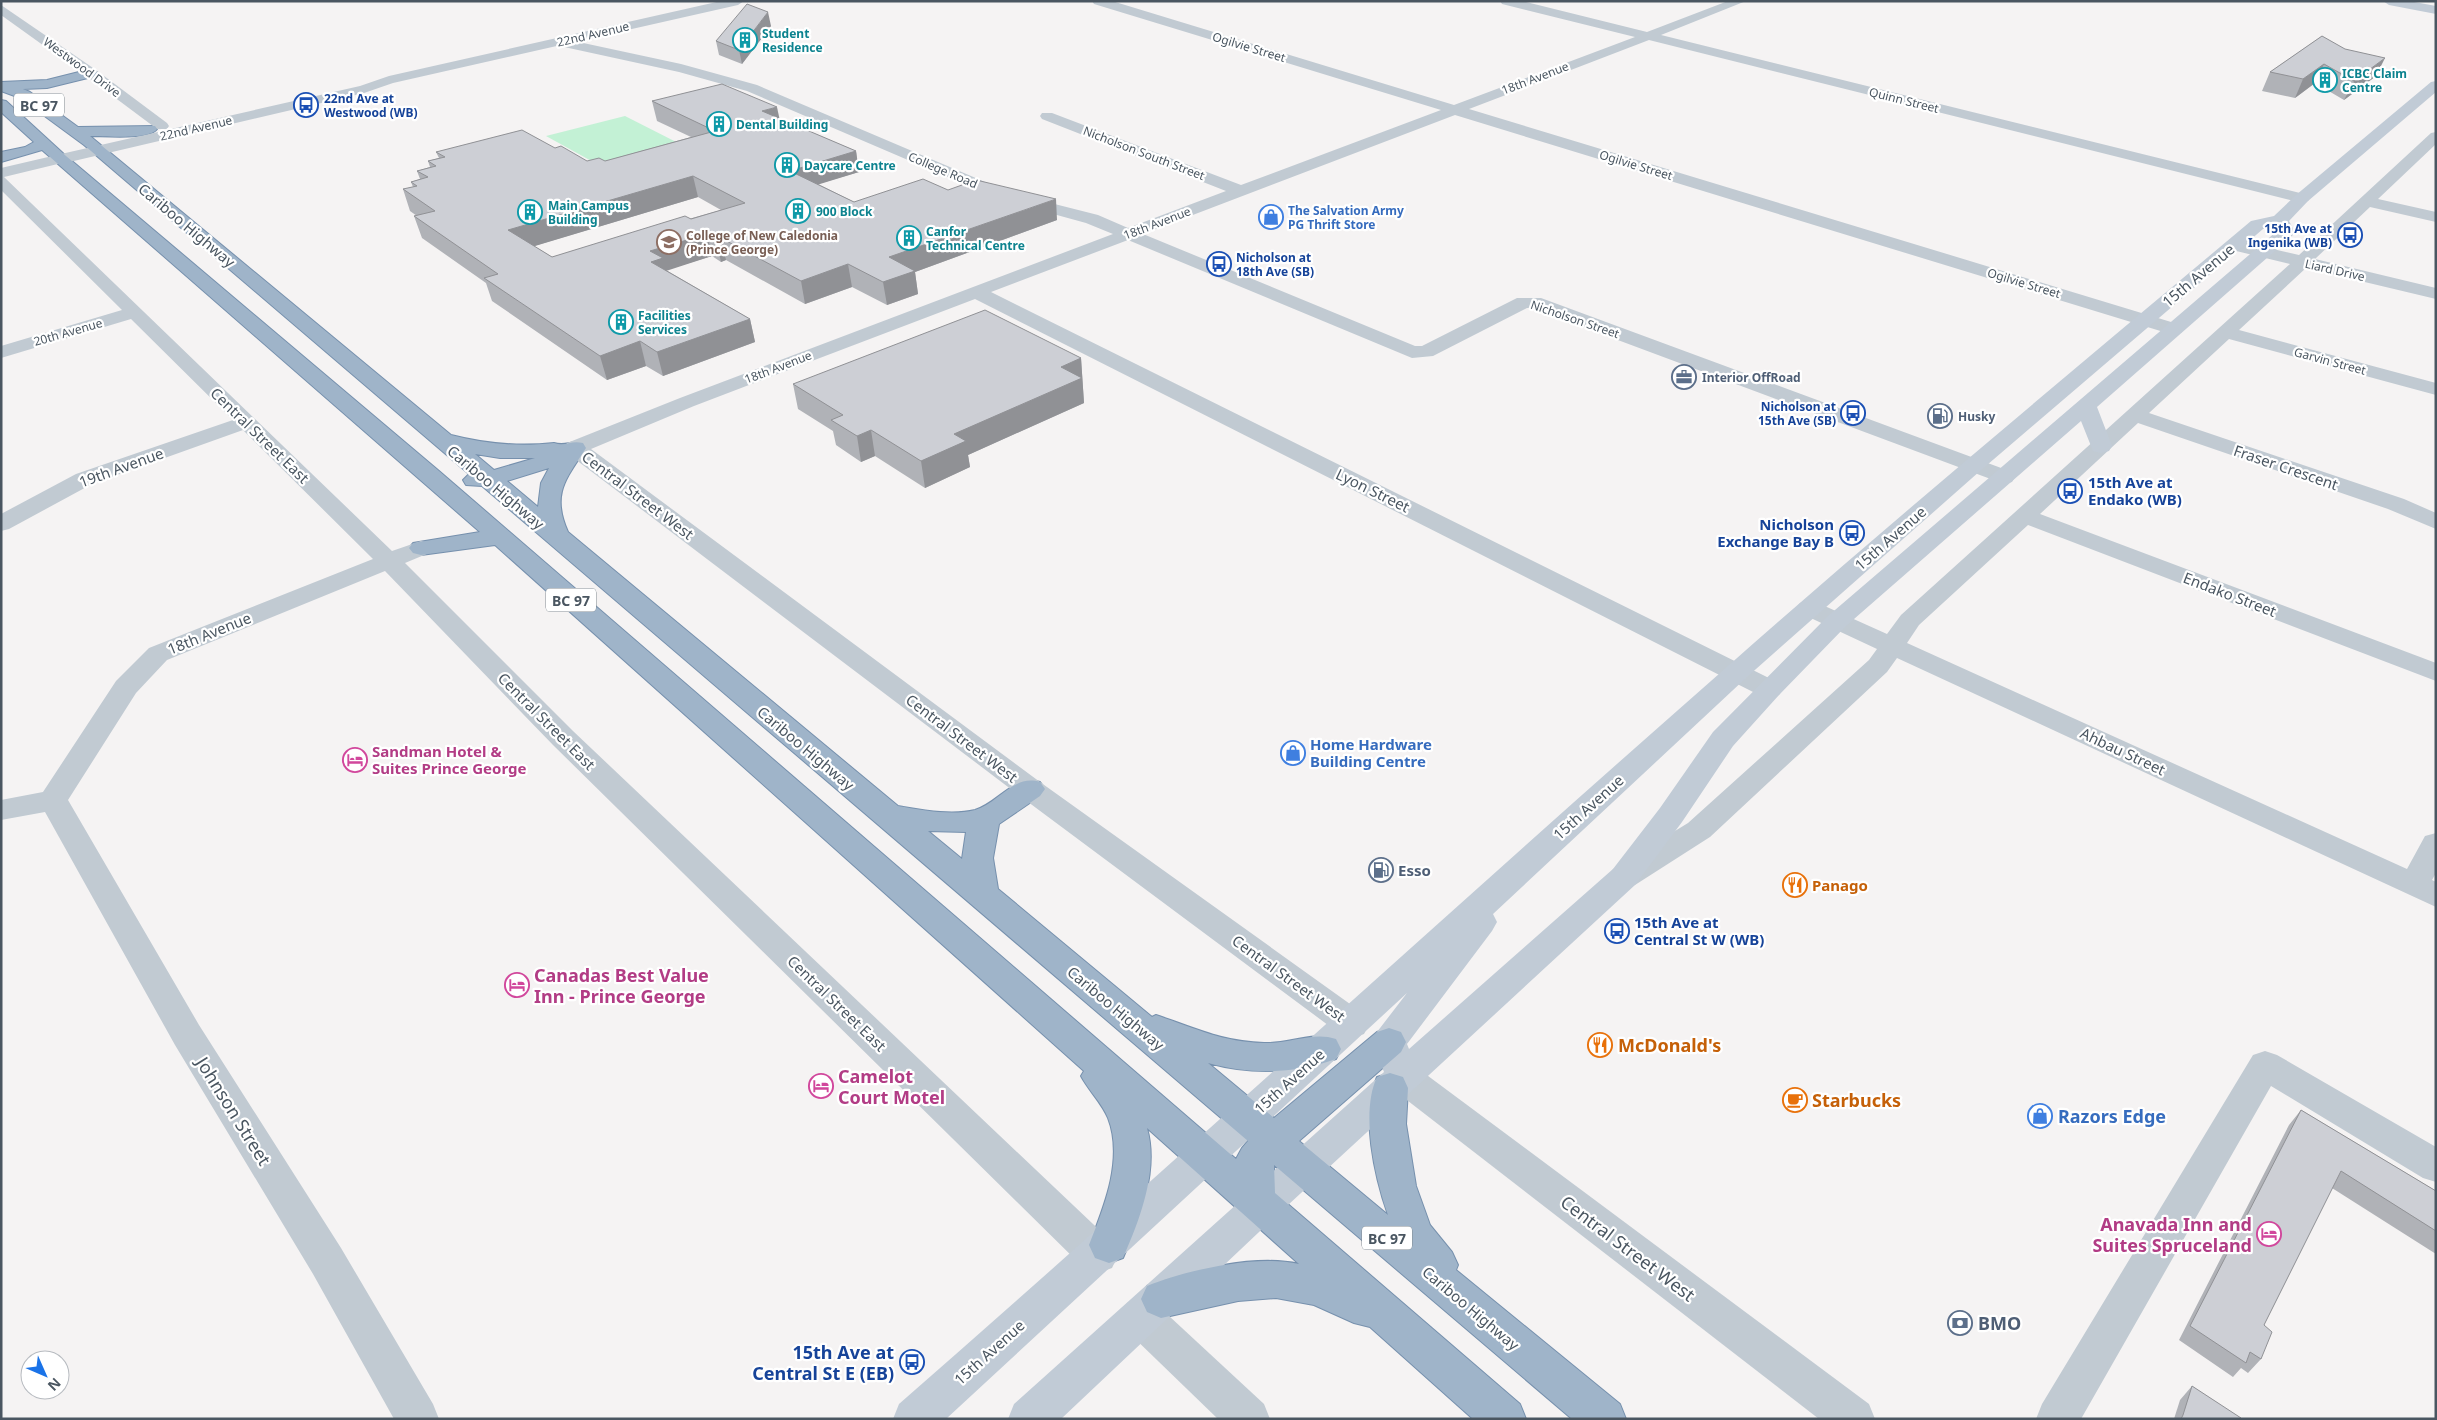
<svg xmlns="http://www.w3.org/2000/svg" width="2437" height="1420" viewBox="0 0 2437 1420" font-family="'Noto Sans',sans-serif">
<rect width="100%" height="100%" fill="#f5f3f3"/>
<!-- green -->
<polygon fill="#c3f1d5" points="625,116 686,147 606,169 546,136"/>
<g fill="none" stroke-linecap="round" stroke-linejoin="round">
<defs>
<path id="trunk" d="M91 69 98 73 96 76 47 88 23 89 30 92 78 127 155 126 157 129C150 140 104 136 90 136L451 435C486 444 518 447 554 443 566 447 570 440 583 443L586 448C566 479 551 494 568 532L898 806C922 810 951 816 975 810 999 803 1013 774 1040 782L1045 789 1040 796 999 824 993 858 998 889 1152 1017 1156 1015C1195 1028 1222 1042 1264 1043 1288 1044 1314 1031 1336 1039L1341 1049 1336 1059C1293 1074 1252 1075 1208 1063L1274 1118 1377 1032 1389 1028 1401 1032 1406 1042 1401 1052 1299 1141 1388 1215C1375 1178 1360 1113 1377 1077L1390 1073 1403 1077 1408 1088 1406 1124 1416 1186 1430 1225 1452 1252 1458 1265 1456 1270 1620 1404 1626 1419H1572L1274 1165 1275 1193 1520 1404 1526 1419H1473L1370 1327 1354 1323 1314 1305 1276 1298 1238 1301 1161 1318 1147 1312 1141 1299 1147 1286C1187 1270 1256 1254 1299 1264L1147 1128C1159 1170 1140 1219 1123 1258L1109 1263 1095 1258 1089 1245C1104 1207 1124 1159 1108 1118 1102 1103 1089 1091 1081 1076L1084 1071 495 545 421 555 413 553 409 548 413 543 480 532 42 150 1 162V152L25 147 34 142 1 112V100L6 101 66 156 439 471 1236 1159 1242 1148 1248 1141 482 486 466 485 463 480 469 474 84 145 20 98 1 91V82L47 80ZM475 454 500 458H535L494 470ZM549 468 541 483 538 507 507 481ZM928 831 966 832 962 859Z"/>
</defs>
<!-- trunk casing -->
<use href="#trunk" stroke="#7690ad" stroke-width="2"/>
<!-- minor -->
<g fill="#c1cad2" fill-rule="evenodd">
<polygon points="1092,1 1112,1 1454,105 1635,37 1502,4 1500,1 1522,1 1647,32 1728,1 1746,1 1661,35 2308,195 2310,198 2308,201 2302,203 1649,40 1469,109 2181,325 2184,329 2181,333 2167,333 1455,115 1143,234 1415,346 1422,346 1517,298 1541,298 2012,472 2015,477 2012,482 2004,484 1532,308 1527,308 1433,356 1412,358 1128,240 991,292 1779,683 1783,689 1779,695 1769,698 1759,695 975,299 694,406 591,449 1040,782 1364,1014 1369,1024 1364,1034 1352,1038 1340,1034 1020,796 567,453 564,448 567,443 680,398 1113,234 1086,223 999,199 747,91 679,72 555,45 554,42 555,39 560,38 681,64 757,85 1011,193 1098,215 1128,228 1226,191 1042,119 1040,116 1042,113 1052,113 1241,185 1441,110 1094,4"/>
<polygon points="91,69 96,70 167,123 169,126 167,129 157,129 86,76 84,73"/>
<polygon points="2436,132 2436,144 2378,199 2436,212 2436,222 2370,207 2315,259 2436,288 2436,299 2306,268 2239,330 2436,383 2436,395 2229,339 2149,413 2404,499 2436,513 2436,529 2388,509 2138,423 2040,514 2436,663 2436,681 2028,525 1919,625 1907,643 2407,869 2425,836 2436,833 2436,873 2432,880 2436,882 2436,907 1897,658 1887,672 1710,837 1635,885 1624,888 1613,885 1608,877 1613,869 1688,823 1869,660 1877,649 1800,613 1796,608 1800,603 1809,600 1818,603 1887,634 1901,615 2290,264 2228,249 2225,245 2228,241 2234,240 2299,255 2431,133"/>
<polygon points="61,154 69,159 66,162 4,177 392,551 421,541 429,543 433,548 429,553 405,563 573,731 1112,1242 1118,1255 1112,1268 1098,1273 1084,1268 553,745 385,571 167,660 136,693 68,800 199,1025 341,1248 433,1404 439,1419 394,1419 313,1274 175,1045 45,812 1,820 1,800 43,792 116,681 149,648 373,559 243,430 92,484 9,529 1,531 1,514 76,474 233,420 131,319 1,358 1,346 122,310 1,190 1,168"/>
<polygon points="2265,1051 2277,1055 2436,1147 2436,1182 2423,1178 2271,1086 2081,1419 2036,1419 2042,1404 2253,1055"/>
<polygon points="1403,1062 1416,1067 1869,1404 1875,1419 1819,1419 1390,1087 1385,1077 1390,1067"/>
<polygon points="1141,1298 1155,1303 1264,1404 1270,1419 1218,1419 1127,1331 1121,1317 1127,1303"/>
</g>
<!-- tertiary -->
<g fill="#c1cad2" fill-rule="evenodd">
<polygon points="721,1 744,1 738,5 393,83 364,93 61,164 53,159 61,154 360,86 389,76"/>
<polygon points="1,5 96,70 98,73 96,76 86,76 1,15"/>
</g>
<!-- secondary -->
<g fill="#c1cbd6" fill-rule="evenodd">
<polygon points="2383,1 2409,1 2436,6 2436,14 2389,5"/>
<path d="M2436 81V92L2308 201 2289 221 2295 232 2292 236 2097 407 2112 446 2109 451 2101 453 2093 451 2081 421 1846 626 1779 695 1733 746 1682 822 1635 885 1275 1217 1061 1419H1008L1014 1404 1384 1072 1372 1042 1377 1032 1407 993 946 1419H893L899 1404C1178 1160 1450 910 1728 666 1900 514 2076 368 2251 221L2274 216 2296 195 2431 82ZM2275 226 2277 231 1828 616 1713 732 1660 808 1613 869 1409 1049 1407 1044 1492 931 1497 922 1493 914 1747 677 1980 471 2263 229Z"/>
</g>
<!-- trunk -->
<use href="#trunk" fill="#9fb4c9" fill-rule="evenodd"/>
</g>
<!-- wall -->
<g fill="#b0b2b7" fill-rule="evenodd">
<polygon points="771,26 742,64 719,55 716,41"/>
<polygon points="2322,36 2376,76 2344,100 2315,83 2295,98 2262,91 2270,72"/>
<path d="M652 101 780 119 856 151 859 172 818 184 854 202 948 190 1057 220 915 272 918 294 887 305 852 287 805 304 726 260 721 262 712 256 666 270 750 319 755 342 663 376 646 366 607 380 492 301 486 283 422 238 414 216H417L410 211 403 189 413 187 411 182 420 179 417 171 430 167 428 161 439 158 436 152 555 148 587 161H605L691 137 657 121ZM698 197 721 210 552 257 534 246Z"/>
<polygon points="1081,358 1084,403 968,455 970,467 925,488 875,456 861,462 836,445 833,431 798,409 793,384"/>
<polygon points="2301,1110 2436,1191 2436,1254 2332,1188 2264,1325 2261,1359 2248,1373 2241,1368 2233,1377 2179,1340 2289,1125"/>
<polygon points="2192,1386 2241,1419 2174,1419 2180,1400"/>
</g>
<!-- shaded-wall -->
<g fill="#909195">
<polygon points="768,12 771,26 742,64 739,50"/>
<polygon points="2385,58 2376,76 2344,100 2354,81"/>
<polygon points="2324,64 2315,83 2295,98 2303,79"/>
<polygon points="777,107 781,126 762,111"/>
<polygon points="856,151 859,172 794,192 790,171"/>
<polygon points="693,176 698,197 515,252 508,230"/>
<polygon points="1056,199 1057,220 915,272 918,294 887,305 883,282 889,257"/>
<polygon points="707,234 712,256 666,271 651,262 650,251"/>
<polygon points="721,238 726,260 721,262 716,239"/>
<polygon points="848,264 852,287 805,304 801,281"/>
<polygon points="750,319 755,342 663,376 657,352"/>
<polygon points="640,341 646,366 607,380 600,356"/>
<polygon points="1081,358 1084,403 968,455 970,467 925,488 921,461 954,434 1061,367"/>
<polygon points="871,430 875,456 861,462 857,436"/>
</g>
<!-- building -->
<g fill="#cdcfd5" stroke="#909195" fill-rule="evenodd">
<polygon points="747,4 768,12 739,50 716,41"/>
<polygon points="2322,36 2345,49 2385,58 2354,81 2324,64 2303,79 2270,72"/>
<path d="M722 84 777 107 762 111 856 151 790 171 854 202 923 179 948 190 976 180 1056 199 889 257 915 271 883 282 848 264 801 281 721 238 716 239 707 234 650 251 663 258 651 262 750 319 657 352 640 341 600 356 484 278 498 274 414 216 435 211 403 189 417 186 411 182 428 177 417 171 436 166 428 161 445 157 436 152 522 130 555 148 561 146 587 161 599 158 605 161 715 131 652 101ZM693 176 745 203 691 219 685 216 552 257 508 230Z"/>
<polygon points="985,310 1081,358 1061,367 1082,378 954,434 966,441 921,461 871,430 857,436 831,420 843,415 793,384"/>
<polygon points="2301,1110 2436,1191 2436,1231 2341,1171 2264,1325 2272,1332 2261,1359 2250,1352 2246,1363 2190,1326"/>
<polygon points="2192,1386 2241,1418 2241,1419 2181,1419 2183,1415"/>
</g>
<!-- icons -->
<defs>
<symbol id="building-ring" viewBox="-11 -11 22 22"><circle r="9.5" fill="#fff" stroke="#0f9aa8" stroke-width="1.5"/><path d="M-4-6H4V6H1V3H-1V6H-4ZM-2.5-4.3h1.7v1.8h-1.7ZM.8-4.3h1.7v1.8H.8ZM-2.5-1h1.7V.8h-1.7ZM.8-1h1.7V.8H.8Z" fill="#0f9aa8"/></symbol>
<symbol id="bus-ring" viewBox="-11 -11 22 22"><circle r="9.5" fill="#fff" stroke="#1a4fb4" stroke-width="1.5"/><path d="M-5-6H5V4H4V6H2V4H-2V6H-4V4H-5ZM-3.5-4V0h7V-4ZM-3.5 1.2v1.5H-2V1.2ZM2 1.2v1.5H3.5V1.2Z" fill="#1a4fb4"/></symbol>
<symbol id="shop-ring" viewBox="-11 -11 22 22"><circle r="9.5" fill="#fff" stroke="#3f7fe0" stroke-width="1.5"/><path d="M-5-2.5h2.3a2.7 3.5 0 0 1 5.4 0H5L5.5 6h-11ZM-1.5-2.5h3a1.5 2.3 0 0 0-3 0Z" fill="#3f7fe0"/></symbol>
<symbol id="university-ring" viewBox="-11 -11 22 22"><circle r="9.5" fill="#fff" stroke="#8d6e63" stroke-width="1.5"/><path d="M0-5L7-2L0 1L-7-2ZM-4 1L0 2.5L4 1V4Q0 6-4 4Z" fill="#8d6e63"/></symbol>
<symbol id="office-ring" viewBox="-11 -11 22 22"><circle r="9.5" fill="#fff" stroke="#5c6f8a" stroke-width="1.5"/><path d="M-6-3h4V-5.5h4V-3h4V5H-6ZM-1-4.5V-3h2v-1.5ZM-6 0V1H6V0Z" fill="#5c6f8a"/></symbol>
<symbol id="fuel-ring" viewBox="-11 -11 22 22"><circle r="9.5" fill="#fff" stroke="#5c6f8a" stroke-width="1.5"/><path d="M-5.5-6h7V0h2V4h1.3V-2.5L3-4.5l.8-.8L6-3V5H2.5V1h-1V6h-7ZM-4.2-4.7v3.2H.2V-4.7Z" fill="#5c6f8a"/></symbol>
<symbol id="hotel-ring" viewBox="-11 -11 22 22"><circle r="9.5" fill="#fff" stroke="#d1479c" stroke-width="1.5"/><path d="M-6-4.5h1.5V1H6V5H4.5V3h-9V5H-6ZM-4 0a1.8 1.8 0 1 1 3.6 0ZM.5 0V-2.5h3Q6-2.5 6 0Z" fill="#d1479c"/></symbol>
<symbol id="restaurant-ring" viewBox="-11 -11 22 22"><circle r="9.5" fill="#fff" stroke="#e8710a" stroke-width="1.5"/><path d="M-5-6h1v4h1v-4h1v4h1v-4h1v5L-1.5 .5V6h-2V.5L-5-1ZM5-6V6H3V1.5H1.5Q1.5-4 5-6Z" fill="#e8710a"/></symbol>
<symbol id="cafe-ring" viewBox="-11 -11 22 22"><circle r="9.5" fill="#fff" stroke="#e8710a" stroke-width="1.5"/><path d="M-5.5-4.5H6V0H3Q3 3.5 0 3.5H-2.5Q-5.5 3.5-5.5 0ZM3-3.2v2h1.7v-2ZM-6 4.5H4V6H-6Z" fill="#e8710a"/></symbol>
<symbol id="bank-ring" viewBox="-11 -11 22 22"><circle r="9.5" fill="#fff" stroke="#5c6f8a" stroke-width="1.5"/><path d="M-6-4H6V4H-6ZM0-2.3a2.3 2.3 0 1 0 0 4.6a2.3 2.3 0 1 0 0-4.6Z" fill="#5c6f8a"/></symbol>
</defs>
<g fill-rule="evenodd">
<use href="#building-ring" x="731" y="26" width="28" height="28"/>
<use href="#building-ring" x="2311" y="66" width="28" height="28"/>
<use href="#bus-ring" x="292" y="91" width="28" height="28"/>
<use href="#building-ring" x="705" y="110" width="28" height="28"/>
<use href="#building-ring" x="773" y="151" width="28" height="28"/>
<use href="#building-ring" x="784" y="197" width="28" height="28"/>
<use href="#building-ring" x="516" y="198" width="28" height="28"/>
<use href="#shop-ring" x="1257" y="203" width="28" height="28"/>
<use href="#bus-ring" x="2336" y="221" width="28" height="28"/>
<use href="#building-ring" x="895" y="224" width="28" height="28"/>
<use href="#university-ring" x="655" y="228" width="28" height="28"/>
<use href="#bus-ring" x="1205" y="250" width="28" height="28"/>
<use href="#building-ring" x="607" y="308" width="28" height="28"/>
<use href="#office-ring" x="1670" y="363" width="28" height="28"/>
<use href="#bus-ring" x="1839" y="399" width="28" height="28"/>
<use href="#fuel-ring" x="1926" y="402" width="28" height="28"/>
<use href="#bus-ring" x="2056" y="477" width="28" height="28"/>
<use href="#bus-ring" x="1838" y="519" width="28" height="28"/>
<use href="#shop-ring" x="1279" y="739" width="28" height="28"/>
<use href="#hotel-ring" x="341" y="746" width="28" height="28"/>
<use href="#fuel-ring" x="1367" y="856" width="28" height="28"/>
<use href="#restaurant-ring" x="1781" y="871" width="28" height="28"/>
<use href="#bus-ring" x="1603" y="917" width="28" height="28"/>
<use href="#hotel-ring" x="503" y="971" width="28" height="28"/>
<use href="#restaurant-ring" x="1586" y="1031" width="28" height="28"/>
<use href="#hotel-ring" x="807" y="1072" width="28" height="28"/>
<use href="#cafe-ring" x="1781" y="1086" width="28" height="28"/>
<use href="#shop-ring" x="2026" y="1102" width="28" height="28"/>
<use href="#hotel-ring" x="2255" y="1220" width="28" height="28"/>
<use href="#bank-ring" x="1946" y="1309" width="28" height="28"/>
<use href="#bus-ring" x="898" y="1348" width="28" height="28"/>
</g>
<g text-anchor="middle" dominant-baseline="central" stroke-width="4.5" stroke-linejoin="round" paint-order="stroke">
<!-- far-culture labels -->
<g font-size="12" font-weight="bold" fill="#0d838f" stroke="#fff" text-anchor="start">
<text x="762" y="33">Student<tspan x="762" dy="14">Residence</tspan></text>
<text x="2342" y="73">ICBC Claim<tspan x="2342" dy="14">Centre</tspan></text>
<text x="736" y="124">Dental Building</text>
<text x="804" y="165">Daycare Centre</text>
<text x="548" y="205">Main Campus<tspan x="548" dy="14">Building</tspan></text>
<text x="816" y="211">900 Block</text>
<text x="926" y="231">Canfor<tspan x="926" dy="14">Technical Centre</tspan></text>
<text x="638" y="315">Facilities<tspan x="638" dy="14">Services</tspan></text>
</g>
<!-- far-street labels -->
<g font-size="12" fill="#4a5661" stroke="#fff">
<text transform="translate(593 34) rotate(-13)">22nd Avenue</text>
<text transform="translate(1249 47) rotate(17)">Ogilvie Street</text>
<text transform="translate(82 67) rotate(36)">Westwood Drive</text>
<text transform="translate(1535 78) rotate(-21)">18th Avenue</text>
<text transform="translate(1904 100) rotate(14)">Quinn Street</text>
<text transform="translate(196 128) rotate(-13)">22nd Avenue</text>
<text transform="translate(1144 153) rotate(21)">Nicholson South Street</text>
<text transform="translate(1636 165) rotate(17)">Ogilvie Street</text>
<text transform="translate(943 170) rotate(23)">College Road</text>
<text transform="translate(1157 223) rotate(-21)">18th Avenue</text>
<text transform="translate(2335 270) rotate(13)">Liard Drive</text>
<text transform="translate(2024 283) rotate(17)">Ogilvie Street</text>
<text transform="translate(1575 319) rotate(19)">Nicholson Street</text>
<text transform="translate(68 332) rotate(-16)">20th Avenue</text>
<text transform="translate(2330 361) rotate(15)">Garvin Street</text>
<text transform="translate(778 367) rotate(-21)">18th Avenue</text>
</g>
<!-- far-transit labels -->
<g font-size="12" font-weight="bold" fill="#164399" stroke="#fff" text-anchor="start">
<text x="324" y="98">22nd Ave at<tspan x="324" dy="14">Westwood (WB)</tspan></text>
<text x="2332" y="228" text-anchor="end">15th Ave at<tspan x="2332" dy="14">Ingenika (WB)</tspan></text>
<text x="1236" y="257">Nicholson at<tspan x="1236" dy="14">18th Ave (SB)</tspan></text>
<text x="1836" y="406" text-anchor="end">Nicholson at<tspan x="1836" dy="14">15th Ave (SB)</tspan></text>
</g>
<!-- far-shop labels -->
<g font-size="12" font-weight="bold" fill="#366cbe" stroke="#fff" text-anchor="start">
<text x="1288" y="210">The Salvation Army<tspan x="1288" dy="14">PG Thrift Store</tspan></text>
</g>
<!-- far-education labels -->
<g font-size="12" font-weight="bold" fill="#785e54" stroke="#fff" text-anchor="start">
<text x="686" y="235">College of New Caledonia<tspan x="686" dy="14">(Prince George)</tspan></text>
</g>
<!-- far-service labels -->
<g font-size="12" font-weight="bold" fill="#4e5e75" stroke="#fff" text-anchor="start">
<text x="1702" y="377">Interior OffRoad</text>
<text x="1958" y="416">Husky</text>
</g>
<!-- shield labels -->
<g fill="#fff" stroke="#808990" stroke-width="1">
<rect x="14" y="93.5" width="50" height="23" rx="4"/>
<rect x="546" y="588.5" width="50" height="23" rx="4"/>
<rect x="1362" y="1226.5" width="50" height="23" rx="4"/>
</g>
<g font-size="14" font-weight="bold" fill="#4a5661">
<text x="39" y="105">BC 97</text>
<text x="571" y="600">BC 97</text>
<text x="1387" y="1238">BC 97</text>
</g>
<!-- street labels -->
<g font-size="15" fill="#4a5661" stroke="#fff">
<text transform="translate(187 225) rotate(40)">Cariboo Highway</text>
<text transform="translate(2198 275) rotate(-40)">15th Avenue</text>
<text transform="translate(260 435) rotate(44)">Central Street East</text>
<text transform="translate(121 467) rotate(-20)">19th Avenue</text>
<text transform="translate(2286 467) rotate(19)">Fraser Crescent</text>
<text transform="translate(496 487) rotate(40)">Cariboo Highway</text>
<text transform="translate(1373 490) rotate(26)">Lyon Street</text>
<text transform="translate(638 495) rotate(37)">Central Street West</text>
<text transform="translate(1890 538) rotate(-41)">15th Avenue</text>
<text transform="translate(2230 594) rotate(21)">Endako Street</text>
<text transform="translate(209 633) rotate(-22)">18th Avenue</text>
<text transform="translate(547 721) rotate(45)">Central Street East</text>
<text transform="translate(962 738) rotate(37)">Central Street West</text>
<text transform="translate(806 748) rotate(40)">Cariboo Highway</text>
<text transform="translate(2123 751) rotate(25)">Ahbau Street</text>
<text transform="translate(1588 807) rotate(-42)">15th Avenue</text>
<text transform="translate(1289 978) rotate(36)">Central Street West</text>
<text transform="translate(837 1003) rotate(44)">Central Street East</text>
<text transform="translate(1116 1008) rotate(40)">Cariboo Highway</text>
<text transform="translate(1289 1081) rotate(-42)">15th Avenue</text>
<text transform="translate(1471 1308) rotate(40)">Cariboo Highway</text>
<text transform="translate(989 1352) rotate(-42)">15th Avenue</text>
</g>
<!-- transit labels -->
<g font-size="15" font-weight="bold" fill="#164399" stroke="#fff" text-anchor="start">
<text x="2088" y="482">15th Ave at<tspan x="2088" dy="17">Endako (WB)</tspan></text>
<text x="1834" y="524" text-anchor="end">Nicholson<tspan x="1834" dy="17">Exchange Bay B</tspan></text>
<text x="1634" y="922">15th Ave at<tspan x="1634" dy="17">Central St W (WB)</tspan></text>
</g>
<!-- shop labels -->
<g font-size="15" font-weight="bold" fill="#366cbe" stroke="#fff" text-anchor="start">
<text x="1310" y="744">Home Hardware<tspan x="1310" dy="17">Building Centre</tspan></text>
</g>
<!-- hotel labels -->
<g font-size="15" font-weight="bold" fill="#b23c85" stroke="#fff" text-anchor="start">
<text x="372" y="751">Sandman Hotel &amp;<tspan x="372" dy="17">Suites Prince George</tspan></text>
</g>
<!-- service labels -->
<g font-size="15" font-weight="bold" fill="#4e5e75" stroke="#fff" text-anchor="start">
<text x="1398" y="870">Esso</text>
</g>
<!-- food labels -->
<g font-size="15" font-weight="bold" fill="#c56008" stroke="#fff" text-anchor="start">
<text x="1812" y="885">Panago</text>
</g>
<!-- near-hotel labels -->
<g font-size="18" font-weight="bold" fill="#b23c85" stroke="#fff" text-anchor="start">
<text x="534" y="975">Canadas Best Value<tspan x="534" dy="21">Inn - Prince George</tspan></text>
<text x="838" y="1076">Camelot<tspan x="838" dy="21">Court Motel</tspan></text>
<text x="2252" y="1224" text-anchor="end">Anavada Inn and<tspan x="2252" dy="21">Suites Spruceland</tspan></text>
</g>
<!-- near-food labels -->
<g font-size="18" font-weight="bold" fill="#c56008" stroke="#fff" text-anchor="start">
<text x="1618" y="1045">McDonald's</text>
<text x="1812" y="1100">Starbucks</text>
</g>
<!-- near-street labels -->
<g font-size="18" fill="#4a5661" stroke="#fff">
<text transform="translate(234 1111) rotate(58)">Johnson Street</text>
<text transform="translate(1628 1248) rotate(37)">Central Street West</text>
</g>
<!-- near-shop labels -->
<g font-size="18" font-weight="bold" fill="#366cbe" stroke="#fff" text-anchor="start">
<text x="2058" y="1116">Razors Edge</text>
</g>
<!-- near-service labels -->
<g font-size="18" font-weight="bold" fill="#4e5e75" stroke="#fff" text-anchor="start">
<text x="1978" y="1323">BMO</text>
</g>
<!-- near-transit labels -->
<g font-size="18" font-weight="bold" fill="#164399" stroke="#fff" text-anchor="end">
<text x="894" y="1352">15th Ave at<tspan x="894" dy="21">Central St E (EB)</tspan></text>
</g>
</g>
<!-- border -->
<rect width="2437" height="1420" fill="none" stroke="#4a5661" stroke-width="5"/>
<!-- north arrow -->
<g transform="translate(45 1375) rotate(135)"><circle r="24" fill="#ffffff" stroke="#b7bbc0"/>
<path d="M0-4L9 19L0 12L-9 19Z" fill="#1a73e8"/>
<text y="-8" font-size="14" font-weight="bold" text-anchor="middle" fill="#4a5661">N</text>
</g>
</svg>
